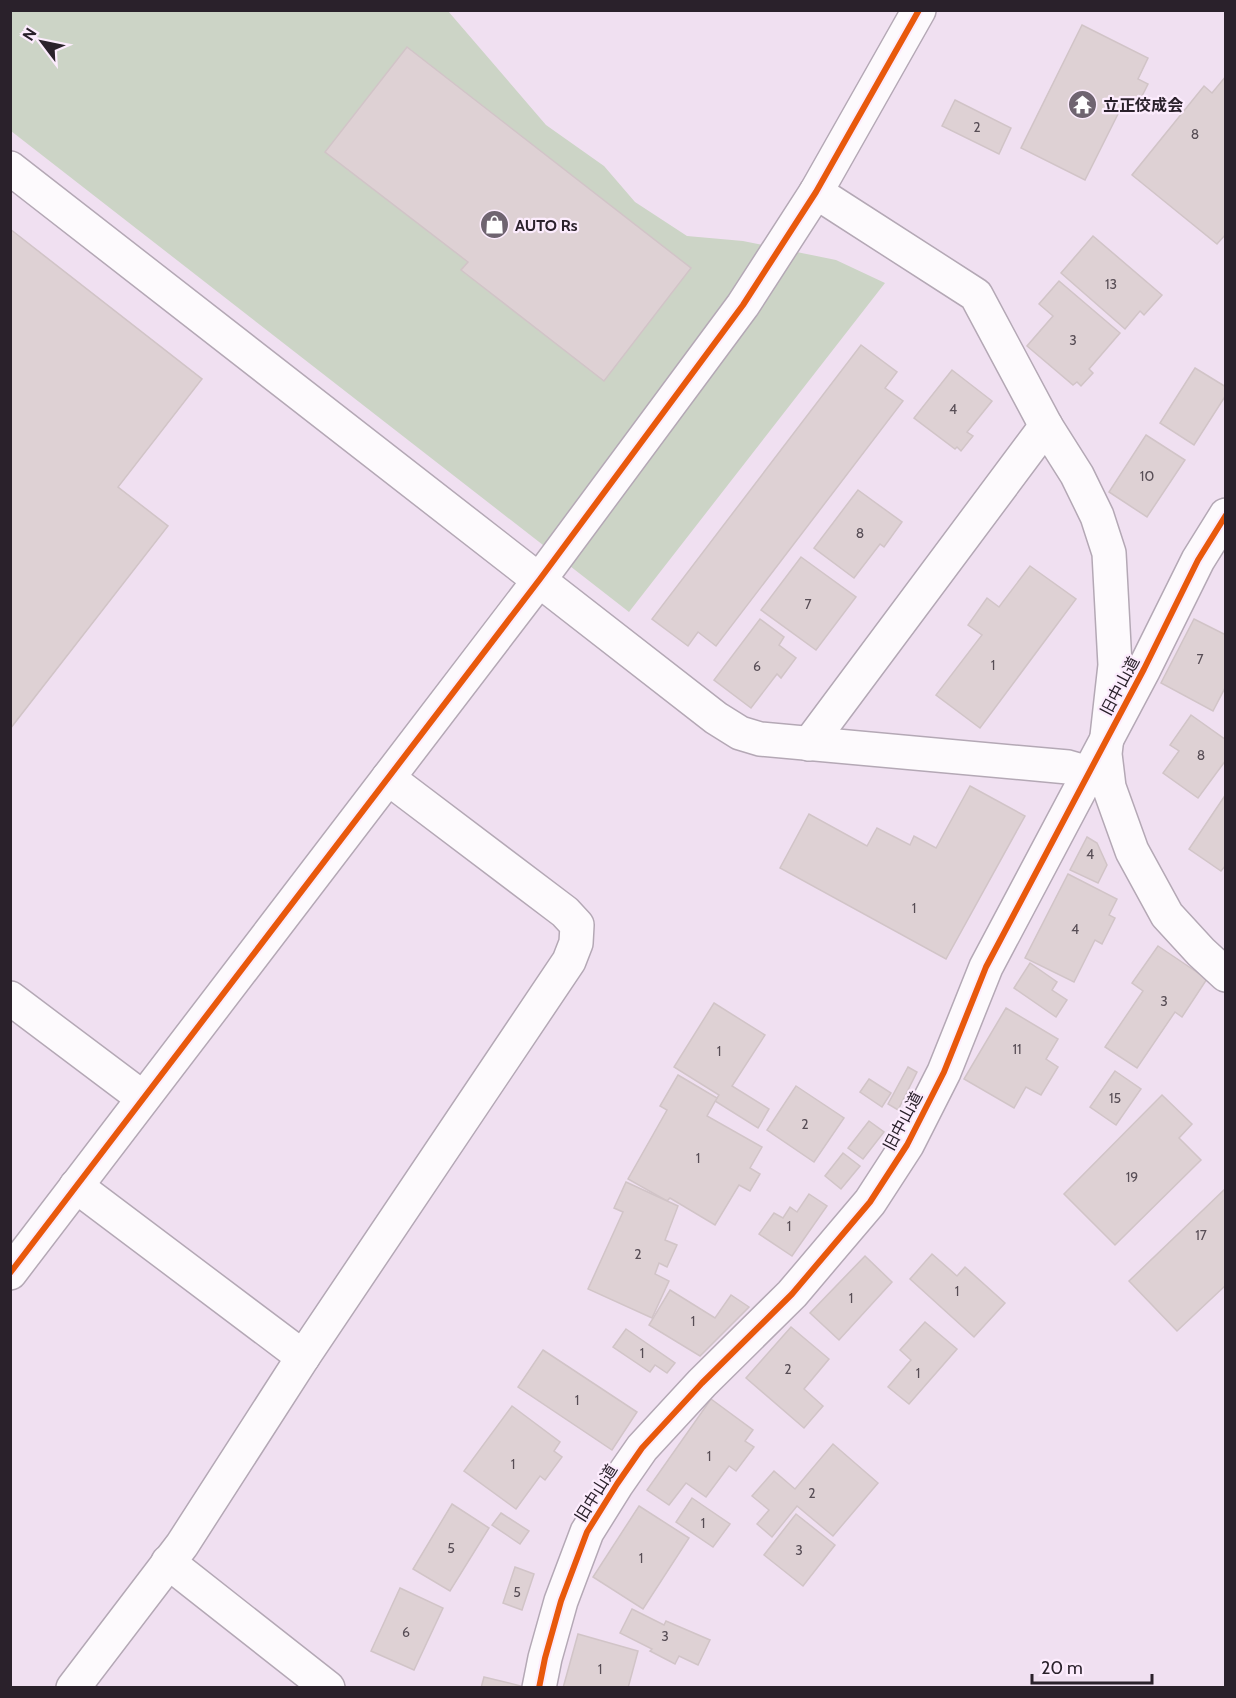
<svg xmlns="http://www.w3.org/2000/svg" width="1236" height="1698" viewBox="0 0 1236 1698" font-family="Cabin,'Noto Sans JP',sans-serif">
<rect width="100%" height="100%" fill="#f0e0f1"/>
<!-- green -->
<polygon fill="#ccd4c6" points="10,11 448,11 546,125 604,166 635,202 687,236 743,241 836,260 885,283 629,612 11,131"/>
<!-- building -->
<g fill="#ded1d4" stroke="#d1c4c7" stroke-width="1.5">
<polygon points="1082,25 1148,58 1138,79 1148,84 1136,108 1124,102 1085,180 1021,148"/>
<polygon points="407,47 691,268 604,381 461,270 468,262 325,152"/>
<polygon points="1226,76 1226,234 1217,244 1132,175 1204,86 1212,93"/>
<polygon points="955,100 1011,128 999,154 942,126"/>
<polygon points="10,229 202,379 118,487 168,526 10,729"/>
<polygon points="1093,236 1162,295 1144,315 1140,311 1125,329 1061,273"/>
<polygon points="1059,281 1120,333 1089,369 1093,373 1081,386 1077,382 1073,385 1027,346 1053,316 1039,304"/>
<polygon points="861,345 897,372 885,388 903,401 716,646 698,632 688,646 652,619"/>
<polygon points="1195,368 1226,387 1226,395 1194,445 1160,423"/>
<polygon points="952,370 992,401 967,432 973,436 961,451 957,447 955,449 914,418"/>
<polygon points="1146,435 1185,460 1147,517 1109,492"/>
<polygon points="858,490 902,522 884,547 880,544 854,578 814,548"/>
<polygon points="801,557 856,597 816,650 761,610"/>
<polygon points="1030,566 1076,599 980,728 936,695 982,635 968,625 987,598 999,607"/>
<polygon points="760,619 784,637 779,645 796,658 781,678 777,674 751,708 714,680"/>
<polygon points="1194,619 1226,635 1226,686 1213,711 1161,683"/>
<polygon points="1191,715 1226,740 1226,760 1198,798 1163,773 1179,751 1170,745"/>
<polygon points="970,786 1025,816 946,959 780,868 809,814 867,846 877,828 910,845 914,836 936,848"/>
<polygon points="1226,794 1226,865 1221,871 1189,849"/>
<polygon points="1087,837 1097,843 1107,865 1098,883 1070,870"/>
<polygon points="1068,874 1117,899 1109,915 1115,918 1102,944 1095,940 1074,982 1025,958"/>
<polygon points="1158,946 1207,979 1182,1017 1175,1012 1137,1068 1105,1047 1143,991 1132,983"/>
<polygon points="1030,963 1057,982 1052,990 1067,1000 1056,1017 1014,988"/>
<polygon points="714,1003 765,1035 732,1086 769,1109 758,1128 715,1101 719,1095 674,1067"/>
<polygon points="1006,1008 1058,1039 1046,1059 1058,1067 1041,1095 1026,1087 1014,1108 964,1079"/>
<polygon points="908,1067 917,1072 898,1110 888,1104"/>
<polygon points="1115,1071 1141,1089 1116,1125 1090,1107"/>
<polygon points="678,1075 717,1098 707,1116 762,1147 750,1168 760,1174 750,1191 739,1185 715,1225 670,1198 667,1201 628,1179 667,1110 660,1106"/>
<polygon points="869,1079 891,1093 882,1107 860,1092"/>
<polygon points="796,1086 844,1118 814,1162 767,1130"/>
<polygon points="1162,1095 1192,1124 1179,1138 1201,1160 1115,1245 1064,1194"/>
<polygon points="869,1121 884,1132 863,1159 848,1148"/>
<polygon points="843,1153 860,1166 841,1189 825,1176"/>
<polygon points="626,1182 678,1206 665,1240 677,1245 667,1267 659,1263 655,1274 669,1281 652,1318 588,1289 623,1212 614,1208"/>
<polygon points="1226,1188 1226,1285 1177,1331 1129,1281"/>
<polygon points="809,1194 827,1206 792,1256 759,1234 774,1213 783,1218 790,1207 797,1212"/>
<polygon points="932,1254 957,1276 965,1267 1005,1303 974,1337 910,1279"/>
<polygon points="865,1256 892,1282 839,1340 810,1313"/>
<polygon points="670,1290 715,1318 731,1295 749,1307 700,1356 649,1325"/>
<polygon points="925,1322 957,1349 909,1404 888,1387 911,1360 900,1350"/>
<polygon points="791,1327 829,1359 804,1389 823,1406 804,1428 746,1378"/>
<polygon points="626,1329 675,1363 667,1373 655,1365 650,1372 613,1347"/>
<polygon points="543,1350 637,1412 612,1450 518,1387"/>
<polygon points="711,1399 753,1430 745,1441 754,1447 736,1471 729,1466 706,1497 686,1483 669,1505 647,1490"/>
<polygon points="512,1406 560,1442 554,1451 562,1457 545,1480 540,1476 516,1509 464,1471"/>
<polygon points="833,1444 878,1483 833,1536 797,1506 772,1537 757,1524 769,1510 752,1496 774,1471 795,1489"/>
<polygon points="692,1498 730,1524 713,1547 676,1522"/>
<polygon points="452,1504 489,1528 450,1591 413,1569"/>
<polygon points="639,1506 689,1538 643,1609 593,1577"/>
<polygon points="501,1513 529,1531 520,1544 492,1525"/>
<polygon points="796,1514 835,1545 803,1586 764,1555"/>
<polygon points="515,1567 534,1574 522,1610 503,1603"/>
<polygon points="400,1588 443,1608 414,1670 371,1651"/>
<polygon points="632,1609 664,1625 666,1621 710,1640 698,1665 679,1656 675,1664 650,1651 652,1649 620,1633"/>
<polygon points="578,1634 638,1651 628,1688 563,1688"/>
<polygon points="484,1677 521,1686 521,1688 481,1688"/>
</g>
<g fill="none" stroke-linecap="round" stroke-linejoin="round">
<defs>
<g id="minor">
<path d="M10 168C245 353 482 534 716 718L740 733 760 739 1068 767 1089 773"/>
<polyline points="816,192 976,295 1046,426 1077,475 1097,516 1109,553 1115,665 1105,754 1109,787 1132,851 1167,915 1201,952 1226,975"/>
<polyline points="809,744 1046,426"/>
<polyline points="10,998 143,1098"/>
<polyline points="76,1186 303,1357"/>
<polyline points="168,1562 328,1688"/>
<polyline points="73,1688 182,1545 303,1357 569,961 576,943 577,925 565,912 388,778"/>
<polyline points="539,1688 545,1658 561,1601 587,1532 617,1484 642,1448 702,1383 792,1294 870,1202 907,1145 944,1072 986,967 1144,669 1198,560 1226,515"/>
</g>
<polyline id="tertiary" points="10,1273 540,579 743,305 816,192 919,10"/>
</defs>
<!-- minor casing -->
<use href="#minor" stroke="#b4a8b5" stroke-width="36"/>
<!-- tertiary casing -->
<use href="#tertiary" stroke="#b4a8b5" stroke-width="36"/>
<!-- minor -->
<use href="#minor" stroke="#fdfafd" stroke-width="33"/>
<!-- tertiary -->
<use href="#tertiary" stroke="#fdfafd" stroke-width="33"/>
<defs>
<g id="cycleway">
<polyline points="10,1273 540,579 743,305 816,192 919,10"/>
<polyline points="539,1688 545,1658 561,1601 587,1532 617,1484 642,1448 702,1383 792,1294 870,1202 907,1145 944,1072 986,967 1144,669 1198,560 1226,515"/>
</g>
</defs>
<!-- cycleway casing -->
<use href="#cycleway" stroke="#fcecfd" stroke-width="10"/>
<!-- cycleway -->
<use href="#cycleway" stroke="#e8590c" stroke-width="6"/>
</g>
<!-- icons -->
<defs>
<symbol id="temple-disc" viewBox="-11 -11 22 22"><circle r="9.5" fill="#6f6470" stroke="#fcecfd"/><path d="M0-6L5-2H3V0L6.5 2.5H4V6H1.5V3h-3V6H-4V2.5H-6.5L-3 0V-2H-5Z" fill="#fff"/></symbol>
<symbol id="shop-disc" viewBox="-11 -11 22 22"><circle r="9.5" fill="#6f6470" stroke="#fcecfd"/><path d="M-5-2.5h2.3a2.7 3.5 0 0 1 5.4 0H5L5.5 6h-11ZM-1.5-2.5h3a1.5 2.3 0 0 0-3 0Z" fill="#fff"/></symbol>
</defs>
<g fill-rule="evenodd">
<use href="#temple-disc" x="1066" y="88" width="33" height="33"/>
<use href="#shop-disc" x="478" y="208" width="33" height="33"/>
</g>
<g text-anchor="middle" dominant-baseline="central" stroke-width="4.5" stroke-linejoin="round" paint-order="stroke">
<!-- number labels -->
<g font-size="14" fill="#574d55">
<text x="977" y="127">2</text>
<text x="1195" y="134">8</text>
<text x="1111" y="284">13</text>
<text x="1073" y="340">3</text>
<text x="953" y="409">4</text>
<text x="1147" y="476">10</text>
<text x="860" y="533">8</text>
<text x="808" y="604">7</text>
<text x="1200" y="659">7</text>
<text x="993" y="665">1</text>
<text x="757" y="666">6</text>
<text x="1201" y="755">8</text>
<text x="1090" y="854">4</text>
<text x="914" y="908">1</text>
<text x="1075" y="929">4</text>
<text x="1164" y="1001">3</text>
<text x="1017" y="1049">11</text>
<text x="719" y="1051">1</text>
<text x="1115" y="1098">15</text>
<text x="805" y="1124">2</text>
<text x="698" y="1158">1</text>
<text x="1132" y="1177">19</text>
<text x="789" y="1226">1</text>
<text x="1201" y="1235">17</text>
<text x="638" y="1254">2</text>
<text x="957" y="1291">1</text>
<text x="851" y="1298">1</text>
<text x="693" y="1321">1</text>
<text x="642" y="1353">1</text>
<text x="788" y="1369">2</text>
<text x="918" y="1373">1</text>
<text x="577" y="1400">1</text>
<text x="709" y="1456">1</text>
<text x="513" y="1464">1</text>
<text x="812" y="1493">2</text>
<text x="703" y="1523">1</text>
<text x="451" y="1548">5</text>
<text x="799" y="1550">3</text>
<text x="641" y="1558">1</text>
<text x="517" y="1592">5</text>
<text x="406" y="1632">6</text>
<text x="665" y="1636">3</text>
<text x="600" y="1669">1</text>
</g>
<!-- poi labels -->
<g font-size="16" font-weight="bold" fill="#2a212b" stroke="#fcecfd" text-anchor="start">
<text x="1103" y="105">立正佼成会</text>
<text x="515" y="225">AUTO Rs</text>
</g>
<!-- street labels -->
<g font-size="16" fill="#2a212b" stroke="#fcecfd">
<text transform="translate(1120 686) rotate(-62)">旧中山道</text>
<text transform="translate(903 1121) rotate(-62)">旧中山道</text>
<text transform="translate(596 1493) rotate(-58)">旧中山道</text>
</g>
</g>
<!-- border -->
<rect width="1236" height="1698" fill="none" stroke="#2a212b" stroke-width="24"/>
<!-- north arrow -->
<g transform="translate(42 42) rotate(302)" stroke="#fcecfd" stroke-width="4.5" paint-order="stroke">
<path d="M0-4.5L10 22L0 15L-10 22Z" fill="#2a212b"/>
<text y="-9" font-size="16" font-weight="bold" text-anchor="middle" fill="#2a212b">N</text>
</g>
<!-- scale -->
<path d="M1032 1674v9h120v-9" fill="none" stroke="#2a212b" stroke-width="3"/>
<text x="1041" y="1674" font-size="18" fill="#2a212b" stroke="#fcecfd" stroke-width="4.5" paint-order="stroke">20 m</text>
</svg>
